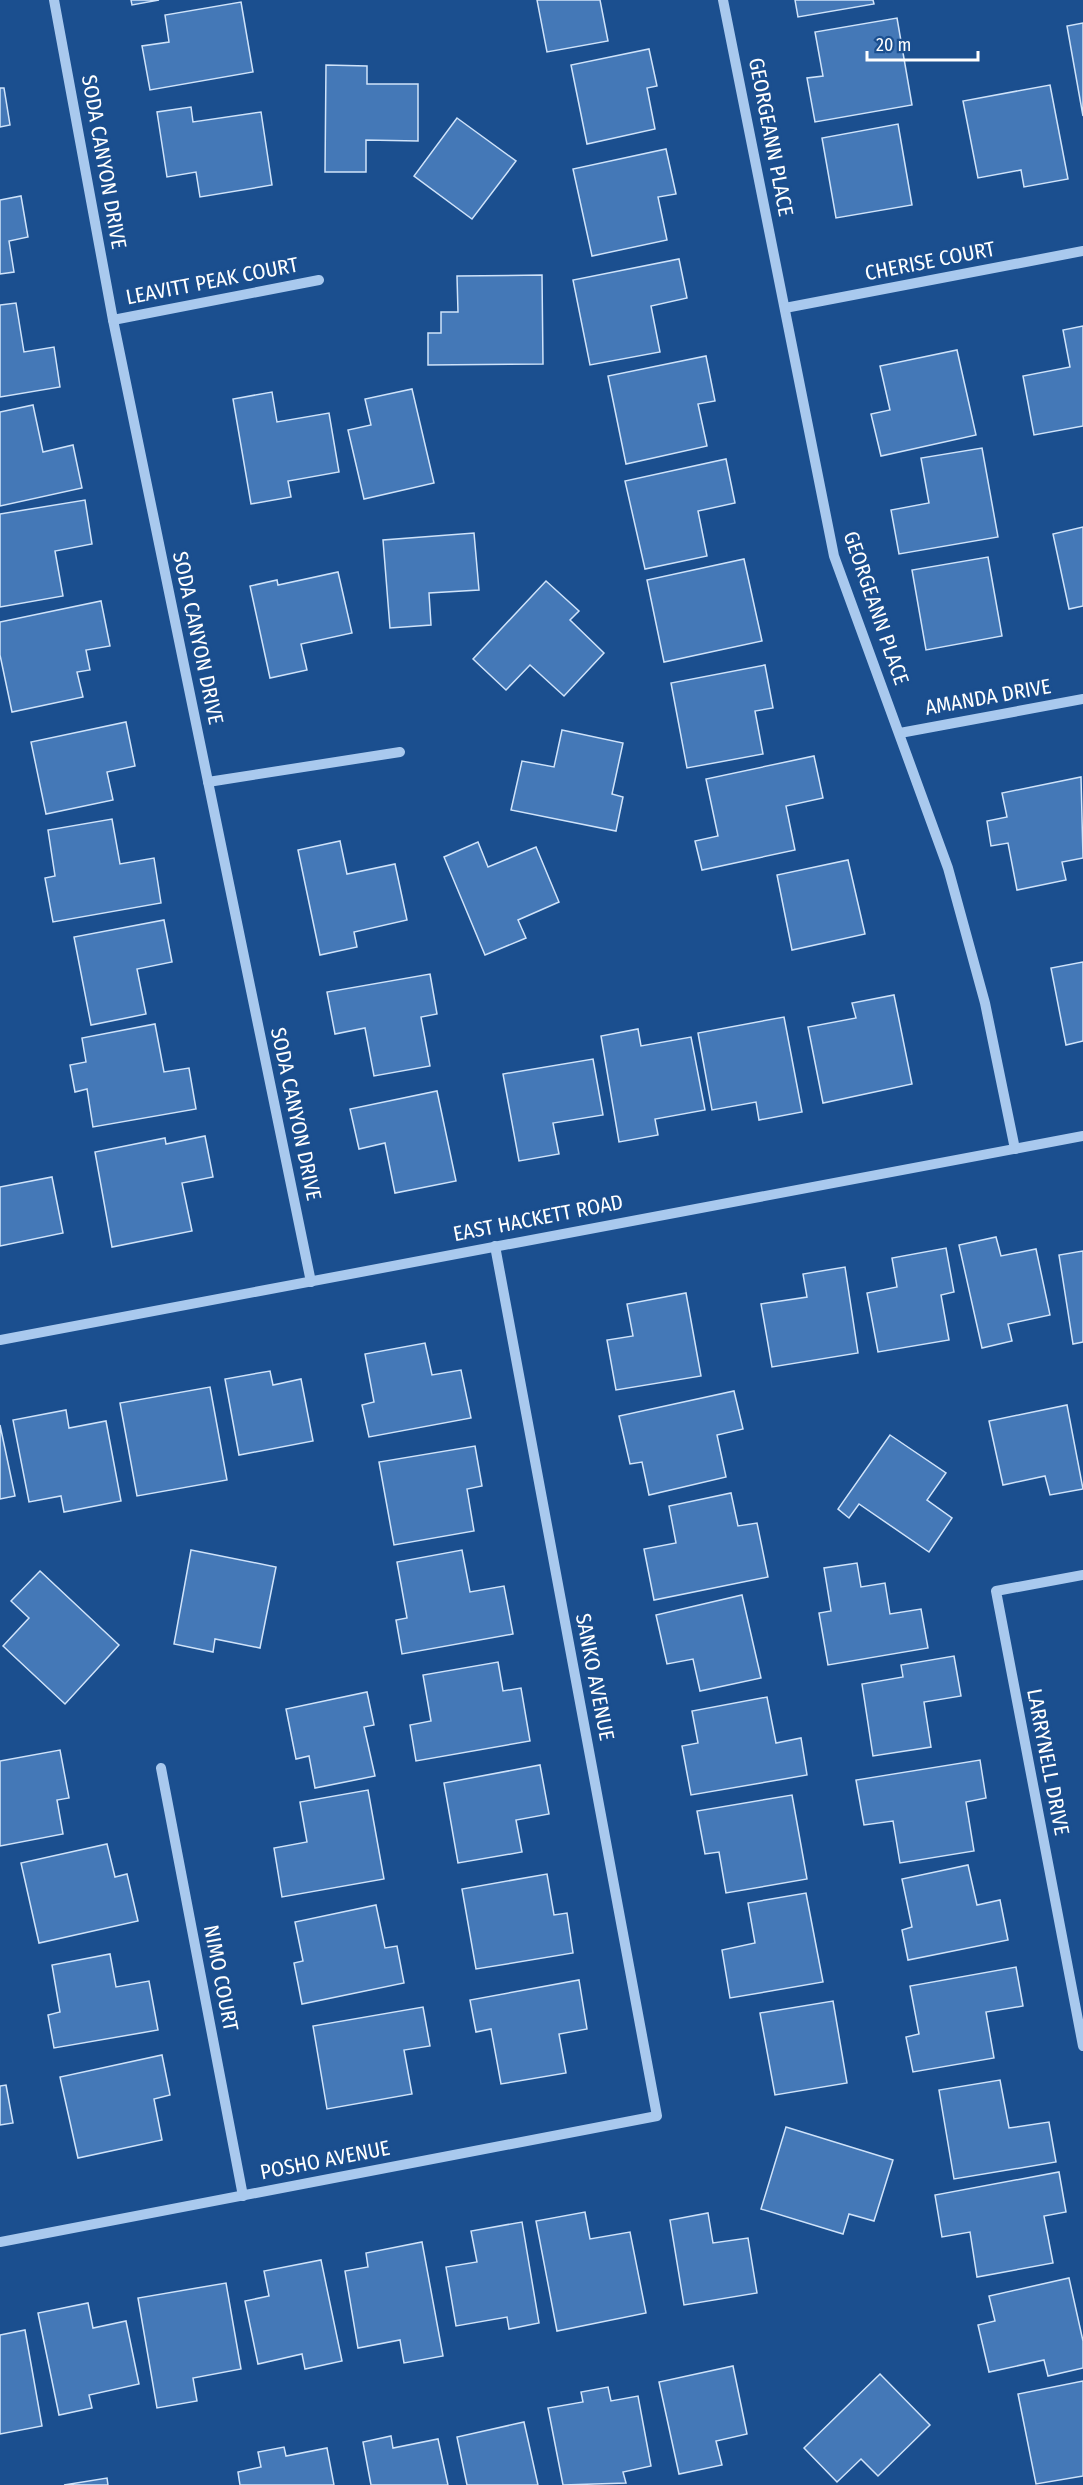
<svg xmlns="http://www.w3.org/2000/svg" width="1083" height="2485" viewBox="0 0 1083 2485" font-family="'Fira Sans Condensed',sans-serif">
<rect width="100%" height="100%" fill="#1b4f8f"/>
<!-- building -->
<g fill="#4478b7" stroke="#cfe3fa" stroke-width="1.5">
<polygon points="131,0 159,0 132,5"/>
<polygon points="537,0 600,0 608,41 547,52"/>
<polygon points="795,0 873,0 874,4 798,17"/>
<polygon points="241,2 253,72 150,90 142,46 169,42 165,15"/>
<polygon points="897,18 912,105 815,122 807,78 823,76 815,32"/>
<polygon points="1083,23 1083,116 1067,26"/>
<polygon points="649,49 657,86 647,88 655,129 587,144 571,65"/>
<polygon points="326,65 367,66 367,84 418,84 418,141 366,140 366,172 325,172"/>
<polygon points="1050,85 1068,179 1024,187 1021,170 978,178 963,101"/>
<polygon points="0,88 4,88 10,125 0,127"/>
<polygon points="191,107 193,122 261,112 272,185 200,197 196,172 167,177 157,112"/>
<polygon points="457,118 516,161 472,219 414,176"/>
<polygon points="898,124 912,205 836,218 822,138"/>
<polygon points="666,149 676,194 658,197 667,240 592,256 573,169"/>
<polygon points="21,196 28,237 9,241 14,272 0,274 0,200"/>
<polygon points="679,259 687,298 651,306 660,352 590,365 573,280"/>
<polygon points="542,275 543,364 428,365 428,333 441,333 441,312 458,312 457,276"/>
<polygon points="16,303 24,352 54,347 60,387 0,397 0,305"/>
<polygon points="1083,326 1083,426 1034,435 1023,376 1070,367 1063,330"/>
<polygon points="957,350 976,435 881,456 871,414 890,410 880,366"/>
<polygon points="706,356 715,401 698,404 707,446 626,464 608,376"/>
<polygon points="412,389 434,483 364,499 348,430 371,425 365,399"/>
<polygon points="272,392 277,422 329,413 339,472 288,481 291,497 251,504 233,399"/>
<polygon points="33,405 43,452 73,445 82,488 0,506 0,412"/>
<polygon points="982,448 998,537 899,554 891,510 929,503 921,458"/>
<polygon points="726,459 735,503 698,511 707,556 645,569 625,481"/>
<polygon points="85,500 92,544 55,551 63,596 0,607 0,514"/>
<polygon points="1083,527 1083,606 1069,609 1053,534"/>
<polygon points="474,533 479,590 429,593 431,625 390,628 383,540"/>
<polygon points="988,557 1002,636 926,650 912,570"/>
<polygon points="744,559 762,641 664,662 647,580"/>
<polygon points="338,572 352,633 301,644 307,670 270,678 250,586 277,580 278,585"/>
<polygon points="546,581 579,611 570,620 604,653 564,696 530,665 506,690 473,659"/>
<polygon points="101,601 110,646 86,650 90,670 77,672 83,697 12,712 0,655 0,622"/>
<polygon points="765,665 773,708 755,711 763,754 687,768 671,683"/>
<polygon points="126,722 135,766 107,772 113,800 46,814 31,742"/>
<polygon points="562,730 623,743 612,794 623,797 616,831 511,810 522,761 554,767"/>
<polygon points="814,756 823,798 786,806 795,850 702,870 695,841 718,836 706,779"/>
<polygon points="1081,777 1083,858 1062,862 1066,880 1017,890 1008,843 991,846 987,821 1007,817 1002,793"/>
<polygon points="112,819 120,864 154,858 161,903 53,922 45,878 55,876 48,830"/>
<polygon points="340,841 347,874 395,864 407,920 354,932 357,947 320,955 298,850"/>
<polygon points="478,842 488,867 536,847 559,902 518,920 526,938 485,955 444,857"/>
<polygon points="848,860 865,934 792,950 777,875"/>
<polygon points="164,920 172,962 137,969 146,1014 91,1025 74,937"/>
<polygon points="1083,962 1083,1041 1066,1045 1051,968"/>
<polygon points="430,974 437,1014 421,1017 430,1066 374,1076 365,1028 335,1034 327,992"/>
<polygon points="894,995 912,1084 823,1103 808,1027 856,1018 852,1003"/>
<polygon points="784,1017 802,1112 759,1120 756,1102 712,1110 698,1033"/>
<polygon points="155,1024 164,1072 189,1068 196,1109 93,1127 87,1089 75,1092 70,1065 86,1062 82,1038"/>
<polygon points="638,1029 641,1046 691,1037 705,1110 655,1119 658,1135 619,1142 601,1036"/>
<polygon points="593,1059 603,1115 553,1123 559,1154 519,1161 503,1074"/>
<polygon points="437,1091 456,1181 395,1193 385,1143 359,1149 350,1109"/>
<polygon points="205,1136 213,1177 182,1183 192,1231 112,1247 95,1152 165,1138 166,1144"/>
<polygon points="52,1177 63,1233 0,1246 0,1187"/>
<polygon points="996,1237 1001,1256 1036,1249 1050,1315 1008,1324 1012,1341 982,1348 959,1245"/>
<polygon points="946,1248 954,1292 941,1295 949,1340 878,1352 867,1293 897,1287 892,1258"/>
<polygon points="1083,1251 1083,1342 1073,1344 1059,1255"/>
<polygon points="845,1267 858,1353 772,1367 761,1304 807,1297 803,1274"/>
<polygon points="686,1293 701,1376 616,1390 607,1340 633,1336 627,1304"/>
<polygon points="425,1343 432,1375 461,1370 471,1418 369,1437 362,1405 374,1402 365,1354"/>
<polygon points="270,1371 273,1385 301,1379 313,1441 239,1455 225,1379"/>
<polygon points="210,1387 227,1480 137,1496 120,1403"/>
<polygon points="734,1391 743,1429 717,1435 726,1477 649,1495 642,1462 630,1464 619,1416"/>
<polygon points="1067,1405 1083,1489 1050,1495 1045,1476 1003,1485 989,1421"/>
<polygon points="66,1410 69,1428 106,1421 121,1501 64,1512 61,1496 29,1502 13,1420"/>
<polygon points="0,1425 15,1496 0,1499"/>
<polygon points="890,1435 946,1473 927,1500 952,1518 929,1552 859,1504 849,1518 838,1509"/>
<polygon points="475,1446 482,1486 467,1489 474,1531 394,1545 379,1462"/>
<polygon points="731,1493 738,1526 757,1523 768,1577 654,1600 644,1549 676,1543 669,1506"/>
<polygon points="191,1550 276,1567 260,1648 215,1639 213,1652 174,1644"/>
<polygon points="462,1550 470,1592 504,1586 513,1634 402,1654 396,1620 407,1618 397,1562"/>
<polygon points="857,1563 861,1587 885,1583 890,1614 921,1609 928,1648 828,1665 819,1613 831,1611 824,1568"/>
<polygon points="40,1571 119,1645 65,1704 3,1646 29,1618 11,1601"/>
<polygon points="742,1595 761,1678 700,1691 693,1659 667,1664 656,1615"/>
<polygon points="954,1656 961,1696 924,1702 931,1747 873,1756 862,1684 903,1677 901,1665"/>
<polygon points="498,1662 503,1691 521,1688 530,1741 416,1761 410,1725 431,1721 423,1675"/>
<polygon points="367,1692 374,1725 364,1727 375,1776 315,1788 309,1756 296,1759 286,1709"/>
<polygon points="767,1697 776,1743 801,1738 807,1775 691,1795 682,1746 698,1743 692,1711"/>
<polygon points="60,1750 69,1798 57,1800 63,1834 0,1846 0,1761"/>
<polygon points="980,1760 986,1798 966,1802 974,1851 900,1863 893,1821 864,1825 856,1780"/>
<polygon points="540,1765 549,1814 516,1820 522,1852 458,1863 444,1783"/>
<polygon points="368,1790 384,1879 282,1897 274,1848 307,1842 300,1802"/>
<polygon points="792,1795 807,1879 726,1893 719,1852 705,1854 697,1811"/>
<polygon points="107,1844 115,1877 127,1874 138,1921 39,1943 21,1863"/>
<polygon points="968,1865 977,1905 1000,1900 1008,1940 908,1960 902,1930 912,1927 902,1879"/>
<polygon points="547,1874 554,1915 567,1913 573,1953 476,1969 462,1889"/>
<polygon points="806,1893 823,1982 730,1998 722,1950 755,1943 748,1903"/>
<polygon points="376,1905 385,1948 397,1946 404,1983 302,2004 294,1963 303,1961 295,1922"/>
<polygon points="110,1954 116,1987 149,1981 158,2030 54,2048 48,2015 60,2012 52,1965"/>
<polygon points="1016,1967 1023,2006 986,2012 994,2058 913,2072 906,2037 919,2034 910,1986"/>
<polygon points="579,1980 587,2029 559,2034 566,2073 501,2084 491,2029 476,2032 470,2000"/>
<polygon points="833,2001 847,2083 775,2095 760,2013"/>
<polygon points="423,2007 430,2046 404,2050 412,2094 327,2109 313,2026"/>
<polygon points="162,2055 170,2095 154,2099 162,2140 78,2158 60,2077"/>
<polygon points="1000,2080 1009,2128 1049,2122 1056,2162 954,2179 939,2090"/>
<polygon points="6,2085 13,2123 0,2125 0,2086"/>
<polygon points="786,2127 893,2160 874,2221 849,2214 843,2234 761,2209"/>
<polygon points="1059,2172 1066,2212 1044,2216 1053,2263 977,2277 970,2232 942,2237 935,2195"/>
<polygon points="585,2212 590,2239 630,2232 646,2313 557,2331 536,2221"/>
<polygon points="708,2213 713,2243 748,2238 757,2293 684,2305 670,2220"/>
<polygon points="522,2222 539,2323 509,2329 507,2317 456,2326 446,2267 477,2262 471,2231"/>
<polygon points="422,2242 443,2356 404,2363 400,2340 358,2348 345,2271 368,2267 366,2253"/>
<polygon points="321,2260 342,2361 305,2369 302,2354 258,2364 245,2301 269,2296 264,2271"/>
<polygon points="1069,2278 1083,2341 1083,2368 1048,2376 1044,2360 989,2372 978,2325 995,2321 989,2296"/>
<polygon points="226,2283 241,2369 193,2378 197,2401 157,2408 138,2298"/>
<polygon points="88,2303 93,2328 126,2321 139,2384 89,2395 92,2408 59,2415 38,2313"/>
<polygon points="25,2330 42,2426 0,2434 0,2335"/>
<polygon points="733,2366 747,2434 716,2441 722,2465 679,2474 659,2382"/>
<polygon points="880,2374 930,2425 878,2476 861,2459 837,2482 804,2448"/>
<polygon points="1083,2381 1083,2476 1036,2484 1018,2394"/>
<polygon points="608,2387 611,2401 638,2396 651,2466 623,2472 626,2483 563,2485 548,2408 583,2402 581,2392"/>
<polygon points="524,2422 538,2485 467,2485 457,2437"/>
<polygon points="391,2436 393,2448 438,2439 448,2485 371,2485 363,2442"/>
<polygon points="284,2447 286,2456 327,2448 334,2485 240,2485 238,2472 261,2467 258,2452"/>
<polygon points="107,2478 108,2485 64,2485"/>
</g>
<g fill="none" stroke-linecap="round" stroke-linejoin="round">
<!-- minor -->
<g stroke="#a9c9ee" stroke-width="10">
<polyline points="54,0 113,320 311,1282"/>
<polyline points="723,0 834,556 948,868 985,1003 1015,1149"/>
<polyline points="785,308 1083,251"/>
<polyline points="113,320 319,280"/>
<polyline points="900,733 1083,699"/>
<polyline points="208,782 400,752"/>
<polyline points="0,1340 1083,1136"/>
<polyline points="1083,1575 996,1591 1083,2046"/>
<polyline points="161,1768 243,2196"/>
<polyline points="0,2242 657,2116 495,1246"/>
</g>
</g>
<g text-anchor="middle" dominant-baseline="central" stroke-width="6" stroke-linejoin="round" paint-order="stroke">
<!-- street labels -->
<g font-size="21" fill="#fff" stroke="#1b4f8f">
<text transform="translate(771 137) rotate(79)">GEORGEANN PLACE</text>
<text transform="translate(104 162) rotate(80)">SODA CANYON DRIVE</text>
<text transform="translate(930 261) rotate(-11)">CHERISE COURT</text>
<text transform="translate(212 281) rotate(-11)">LEAVITT PEAK COURT</text>
<text transform="translate(876 608) rotate(71)">GEORGEANN PLACE</text>
<text transform="translate(198 638) rotate(78)">SODA CANYON DRIVE</text>
<text transform="translate(988 697) rotate(-10)">AMANDA DRIVE</text>
<text transform="translate(296 1114) rotate(78)">SODA CANYON DRIVE</text>
<text transform="translate(538 1218) rotate(-11)">EAST HACKETT ROAD</text>
<text transform="translate(595 1677) rotate(79)">SANKO AVENUE</text>
<text transform="translate(1048 1762) rotate(79)">LARRYNELL DRIVE</text>
<text transform="translate(221 1978) rotate(79)">NIMO COURT</text>
<text transform="translate(325 2160) rotate(-11)">POSHO AVENUE</text>
</g>
</g>
<!-- scale -->
<path d="M867 51v9h111v-9" fill="none" stroke="#ffffff" stroke-width="3"/>
<text x="876" y="51" font-size="18" fill="#ffffff" stroke="#1b4f8f" stroke-width="4.5" paint-order="stroke">20 m</text>
</svg>
